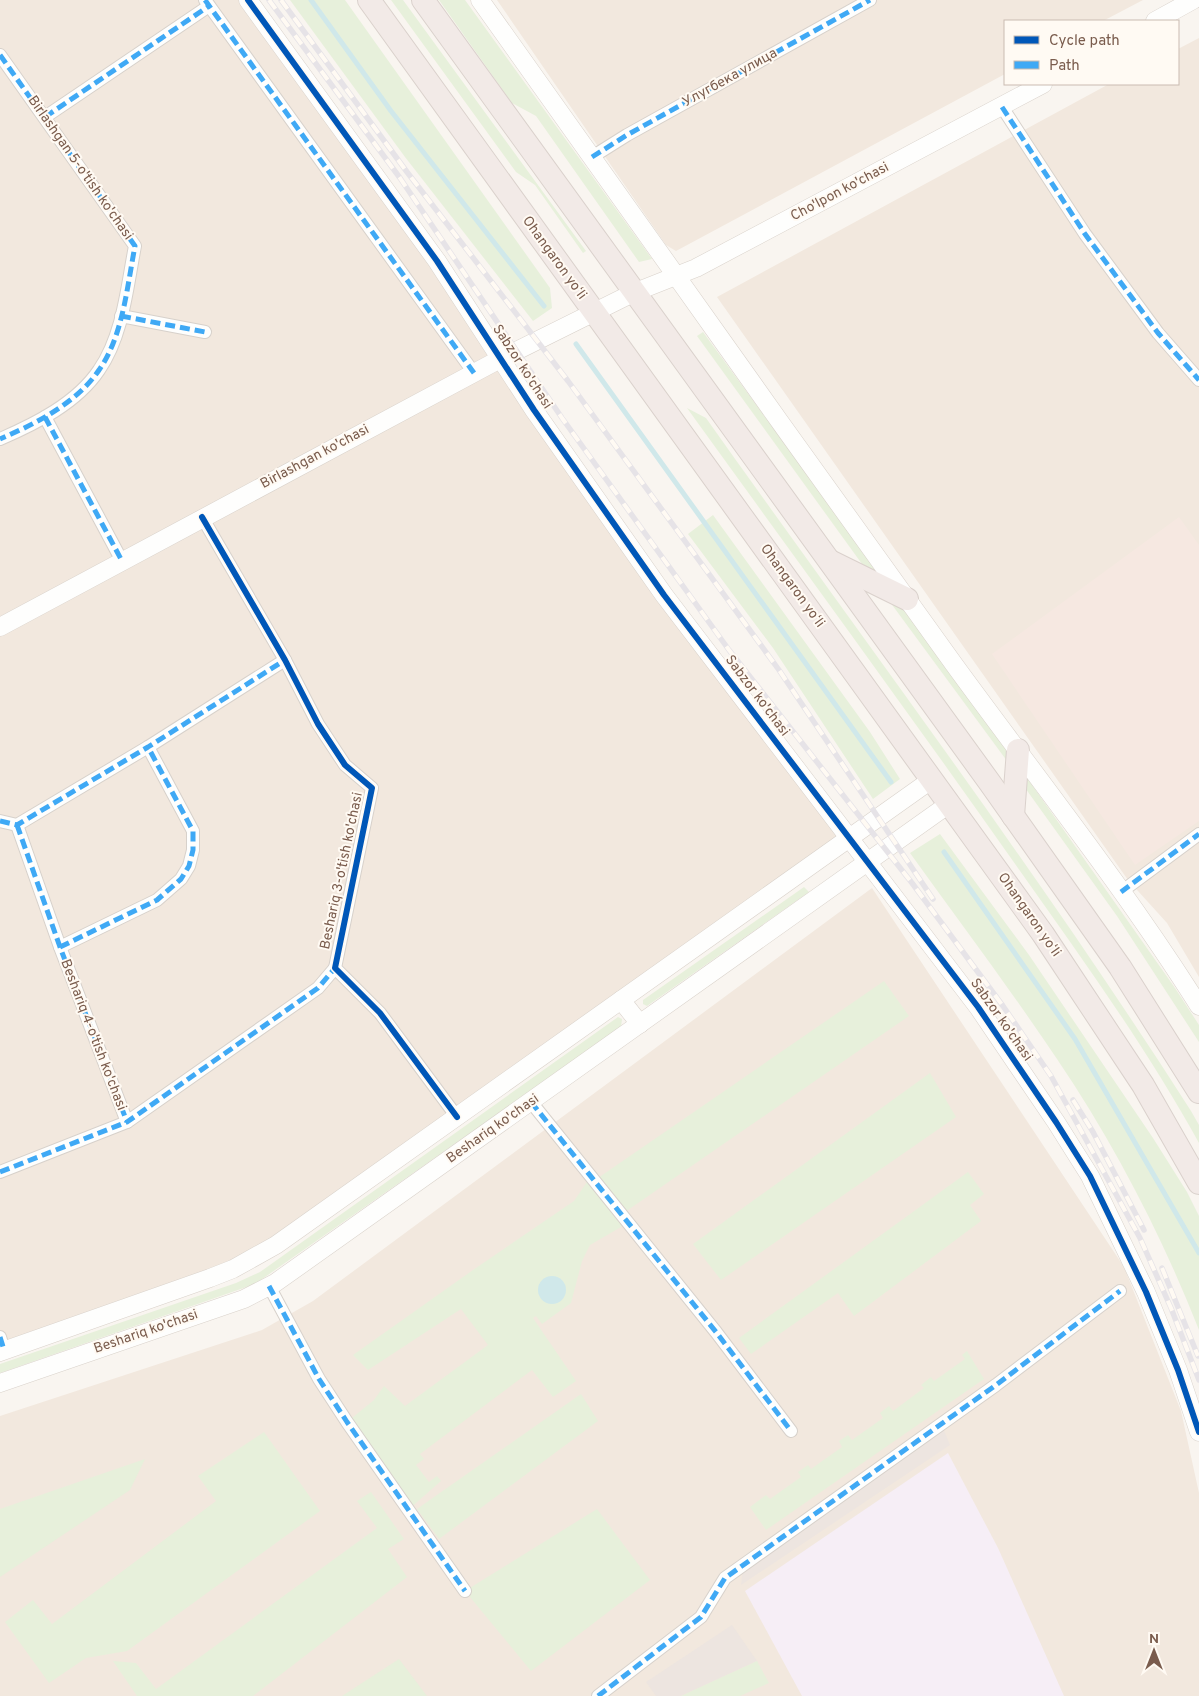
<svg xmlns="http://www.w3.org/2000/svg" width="1199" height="1696" viewBox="0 0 1199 1696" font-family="Overpass,sans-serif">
<rect width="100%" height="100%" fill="#f9f5f0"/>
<!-- residential -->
<g fill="#f2e8de">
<polygon points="0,0 248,0 849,839 276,1245 0,1352"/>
<polygon points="497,0 1143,0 1103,21 1005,21 1005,74 676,251 666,245"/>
<polygon points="1199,38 1199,977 1167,923 1128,880 717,297 1109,84 1178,84 1178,49"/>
<polygon points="872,888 1124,1267 1181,1411 1199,1493 1199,1696 0,1696 0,1416 262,1330 313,1301"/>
</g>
<!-- commercial -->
<polygon fill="#f6e8e1" points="1179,517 1199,545 1199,821 1135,865 992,654"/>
<!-- industrial -->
<g fill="#ede5e0">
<polygon points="941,1423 950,1445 741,1585 743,1567"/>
<polygon points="732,1625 757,1661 681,1696 656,1696 646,1682"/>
</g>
<!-- education -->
<polygon fill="#f6eef6" points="948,1453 998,1548 1064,1696 802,1696 745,1591"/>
<!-- green -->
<g fill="#e7f0db">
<polygon points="290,0 345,0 550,288 552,308 533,321 405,157"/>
<polygon points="391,0 403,0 586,251 583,253 535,185 516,172"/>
<polygon points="439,0 465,0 652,259 639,262 536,116 512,103"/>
<polygon points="703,332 879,573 862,564 697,336"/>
<path d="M687 408 706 418C869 648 1039 873 1191 1111L1199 1125V1143C1145 1045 1078 953 1013 861 906 709 796 559 687 408Z"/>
<polygon points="713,515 870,732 900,779 873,799 773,648 688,534"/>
<polygon points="890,602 908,613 1012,757 1010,765"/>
<polygon points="1025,775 1175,988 1199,1025 1199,1042 1117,916 1023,785"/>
<path d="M940 834 1029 955 1153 1138 1187 1192 1199 1216V1330C1162 1236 1114 1143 1057 1059 1010 989 959 921 910 853Z"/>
<polygon points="804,887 809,892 647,1006 643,1004 643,1000"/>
<polygon points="884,981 909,1016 625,1212 598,1178"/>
<polygon points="618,1017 622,1019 621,1027 255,1284 0,1373 0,1364 236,1283 260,1272"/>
<polygon points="930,1073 956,1117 721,1280 693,1244"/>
<polygon points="968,1172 984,1194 970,1205 981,1221 854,1316 838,1293 751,1354 739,1338"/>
<polygon points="591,1176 625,1219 621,1227 590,1245 582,1261 571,1303 542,1324 536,1316 533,1318 576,1381 553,1397 532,1370 420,1454 424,1459 416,1465 429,1482 437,1476 441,1481 408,1510 347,1422 374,1400 384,1386 405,1406 488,1345 461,1309 368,1370 353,1355 473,1270 574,1201"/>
<polygon points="967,1351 984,1379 766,1530 750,1507 766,1495 770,1499 801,1477 798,1472 808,1465 811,1469 842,1447 839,1441 848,1435 852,1440 883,1418 880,1413 889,1406 893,1411 924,1388 921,1385 931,1377 934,1381 965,1359 962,1355"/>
<polygon points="581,1394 598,1421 439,1539 417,1509"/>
<polygon points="264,1432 320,1511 127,1651 86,1658 49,1683 5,1622 33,1600 52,1624 216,1501 198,1476"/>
<polygon points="145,1459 130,1490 0,1577 0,1509"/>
<polygon points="371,1492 404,1539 388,1549 407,1577 253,1696 137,1696 113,1661 136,1663 156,1689 377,1528 357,1501"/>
<polygon points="597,1509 650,1580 531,1671 465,1591"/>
<polygon points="399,1659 427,1696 342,1696"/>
<polygon points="757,1661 769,1683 740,1696 681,1696"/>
</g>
<!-- water -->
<circle fill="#d0e8ea" cx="552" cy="1290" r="14"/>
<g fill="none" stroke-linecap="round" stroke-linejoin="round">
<!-- stream -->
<g stroke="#d0e8ea" stroke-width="5">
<polyline points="311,0 391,111 544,306"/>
<polyline points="576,344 891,782"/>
<polyline points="944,852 1075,1039 1199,1253"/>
</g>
<defs>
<g id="street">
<polyline points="205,0 474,373"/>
<path d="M0 55 135 246C127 287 123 336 99 370 77 403 35 424 0 439"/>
<polyline points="1002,107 1085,234 1158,333 1199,380"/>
<polyline points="45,117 209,6"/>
<polyline points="592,157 627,135 870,0"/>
<polyline points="121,316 205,332"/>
<polyline points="45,417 122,561"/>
<polyline points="202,517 285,660 318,724 345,765 372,788 335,968 380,1013 457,1117"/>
<polyline points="0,821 17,825 148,747 285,660"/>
<polyline points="17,825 60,947 127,1122"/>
<polyline points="1121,892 1199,834"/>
<polyline points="60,947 157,900 181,879 189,866 193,850 193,831 148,747"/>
<polyline points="531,1102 716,1332 791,1431"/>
<polyline points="0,1172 127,1122 318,988 335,968"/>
<polyline points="269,1286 319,1379 347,1422 465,1591"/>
<polyline points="0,1337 4,1350"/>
<polyline points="598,1696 701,1617 725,1578 996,1385 1120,1291"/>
</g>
<g id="secondary">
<polyline points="248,0 437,261 534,410 664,595 978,1007 1056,1122 1090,1176 1146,1292 1178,1370 1199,1432"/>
<path d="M480 0C637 221 794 443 953 663 1036 777 1124 887 1199 1006"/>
<polyline points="1155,21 1193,0"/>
<polyline points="0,627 502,358 633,293 696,268 1043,84"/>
<polyline points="621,1000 640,1024"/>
<polyline points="0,1352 210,1278 233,1269 276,1245 931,780"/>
<polyline points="0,1383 244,1299 275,1283 949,804"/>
</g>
<g id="highway">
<polyline points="369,0 1043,934 1143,1085 1199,1183"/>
<polyline points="423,0 990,783 1120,967 1199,1092"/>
<polyline points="832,562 907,599"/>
<polyline points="1013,816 1018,750"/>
</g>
</defs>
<!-- street casing -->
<use href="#street" stroke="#d7d1cb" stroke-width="14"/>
<!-- secondary casing -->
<use href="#secondary" stroke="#d9d2cb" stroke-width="19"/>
<!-- highway casing -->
<use href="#highway" stroke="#dad1cc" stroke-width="24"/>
<!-- street -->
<use href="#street" stroke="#fefefd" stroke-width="12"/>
<!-- secondary -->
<use href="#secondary" stroke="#fefefd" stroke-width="18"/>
<!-- highway -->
<use href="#highway" stroke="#f2eae7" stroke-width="22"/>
<defs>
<g id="rail">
<polyline points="269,0 400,178 562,418 729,650 912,883 1003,1006 1051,1076 1140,1238 1171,1308 1199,1380"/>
<polyline points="281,0 407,172 568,381 779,670 933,899"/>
<polyline points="1073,1100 1093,1132 1144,1230"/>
<polyline points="1162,1268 1198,1356"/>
</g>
</defs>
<!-- rail casing -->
<use href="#rail" stroke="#e6e3e7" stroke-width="5.5"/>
<!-- rail -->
<use href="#rail" stroke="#fffaf3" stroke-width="4" stroke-dasharray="11" stroke-linecap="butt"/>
<!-- quiet -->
<g stroke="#3fa9f5" stroke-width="5" stroke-dasharray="10 5" stroke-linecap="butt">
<polyline points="205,0 474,373"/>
<path d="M0 55 135 246C127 287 123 336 99 370 77 403 35 424 0 439"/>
<polyline points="1002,107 1085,234 1158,333 1199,380"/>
<polyline points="45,117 209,6"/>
<polyline points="592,157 627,135 870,0"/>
<polyline points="121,316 205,332"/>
<polyline points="45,417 122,561"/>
<polyline points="0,821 17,825 148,747 285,660"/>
<polyline points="17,825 60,947 127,1122"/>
<polyline points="1121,892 1199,834"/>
<polyline points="60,947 157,900 181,879 189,866 193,850 193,831 148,747"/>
<polyline points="531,1102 716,1332 791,1431"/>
<polyline points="0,1172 127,1122 318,988 335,968"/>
<polyline points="269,1286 319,1379 347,1422 465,1591"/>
<polyline points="0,1337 4,1350"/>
<polyline points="598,1696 701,1617 725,1578 996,1385 1120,1291"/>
</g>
<defs>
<g id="cycleway">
<polyline points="248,0 437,261 534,410 664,595 978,1007 1056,1122 1090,1176 1146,1292 1178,1370 1199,1432"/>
<polyline points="202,517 285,660 318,724 345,765 372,788 335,968 380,1013 457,1117"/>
</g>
</defs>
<!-- cycleway casing -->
<use href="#cycleway" stroke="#fffaf3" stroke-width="9"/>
<!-- cycleway -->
<use href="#cycleway" stroke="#0057b8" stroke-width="6"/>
</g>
<g text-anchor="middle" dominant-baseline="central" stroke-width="4" stroke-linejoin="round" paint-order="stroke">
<!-- street labels -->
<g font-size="14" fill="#7a5c4d" stroke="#fffaf3">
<text transform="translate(730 78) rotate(-29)">Улугбека улица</text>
<text transform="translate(80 168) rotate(55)">Birlashgan 5-o'tish ko'chasi</text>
<text transform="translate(840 192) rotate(-28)">Cho'lpon ko'chasi</text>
<text transform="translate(554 258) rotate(54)">Ohangaron yoʻli</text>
<text transform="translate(522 367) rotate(57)">Sabzor ko'chasi</text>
<text transform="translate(315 457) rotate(-28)">Birlashgan ko'chasi</text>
<text transform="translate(792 586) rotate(54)">Ohangaron yoʻli</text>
<text transform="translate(757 696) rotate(53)">Sabzor ko'chasi</text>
<text transform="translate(342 871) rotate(-78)">Beshariq 3-o'tish ko'chasi</text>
<text transform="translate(1029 915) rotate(55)">Ohangaron yoʻli</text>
<text transform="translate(1001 1020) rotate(55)">Sabzor ko'chasi</text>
<text transform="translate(93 1035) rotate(69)">Beshariq 4-o'tish ko'chasi</text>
<text transform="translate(493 1129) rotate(-35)">Beshariq ko'chasi</text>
<text transform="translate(146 1332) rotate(-19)">Beshariq ko'chasi</text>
</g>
</g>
<!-- legend -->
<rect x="1004" y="20" width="175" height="65" fill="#fffaf3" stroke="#cabbb1"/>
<rect x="1014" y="36" width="25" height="8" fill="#0057b8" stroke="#cabbb1"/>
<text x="1049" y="45" font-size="15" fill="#7a5c4d">Cycle path</text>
<rect x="1014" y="61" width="25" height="8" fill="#3fa9f5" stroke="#cabbb1"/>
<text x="1049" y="70" font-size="15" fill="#7a5c4d">Path</text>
<!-- north arrow -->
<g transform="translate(1154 1651)" stroke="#fffaf3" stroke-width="4" paint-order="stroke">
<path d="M0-4L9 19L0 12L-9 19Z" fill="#7a5c4d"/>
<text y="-8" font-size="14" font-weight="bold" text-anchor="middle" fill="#7a5c4d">N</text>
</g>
</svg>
